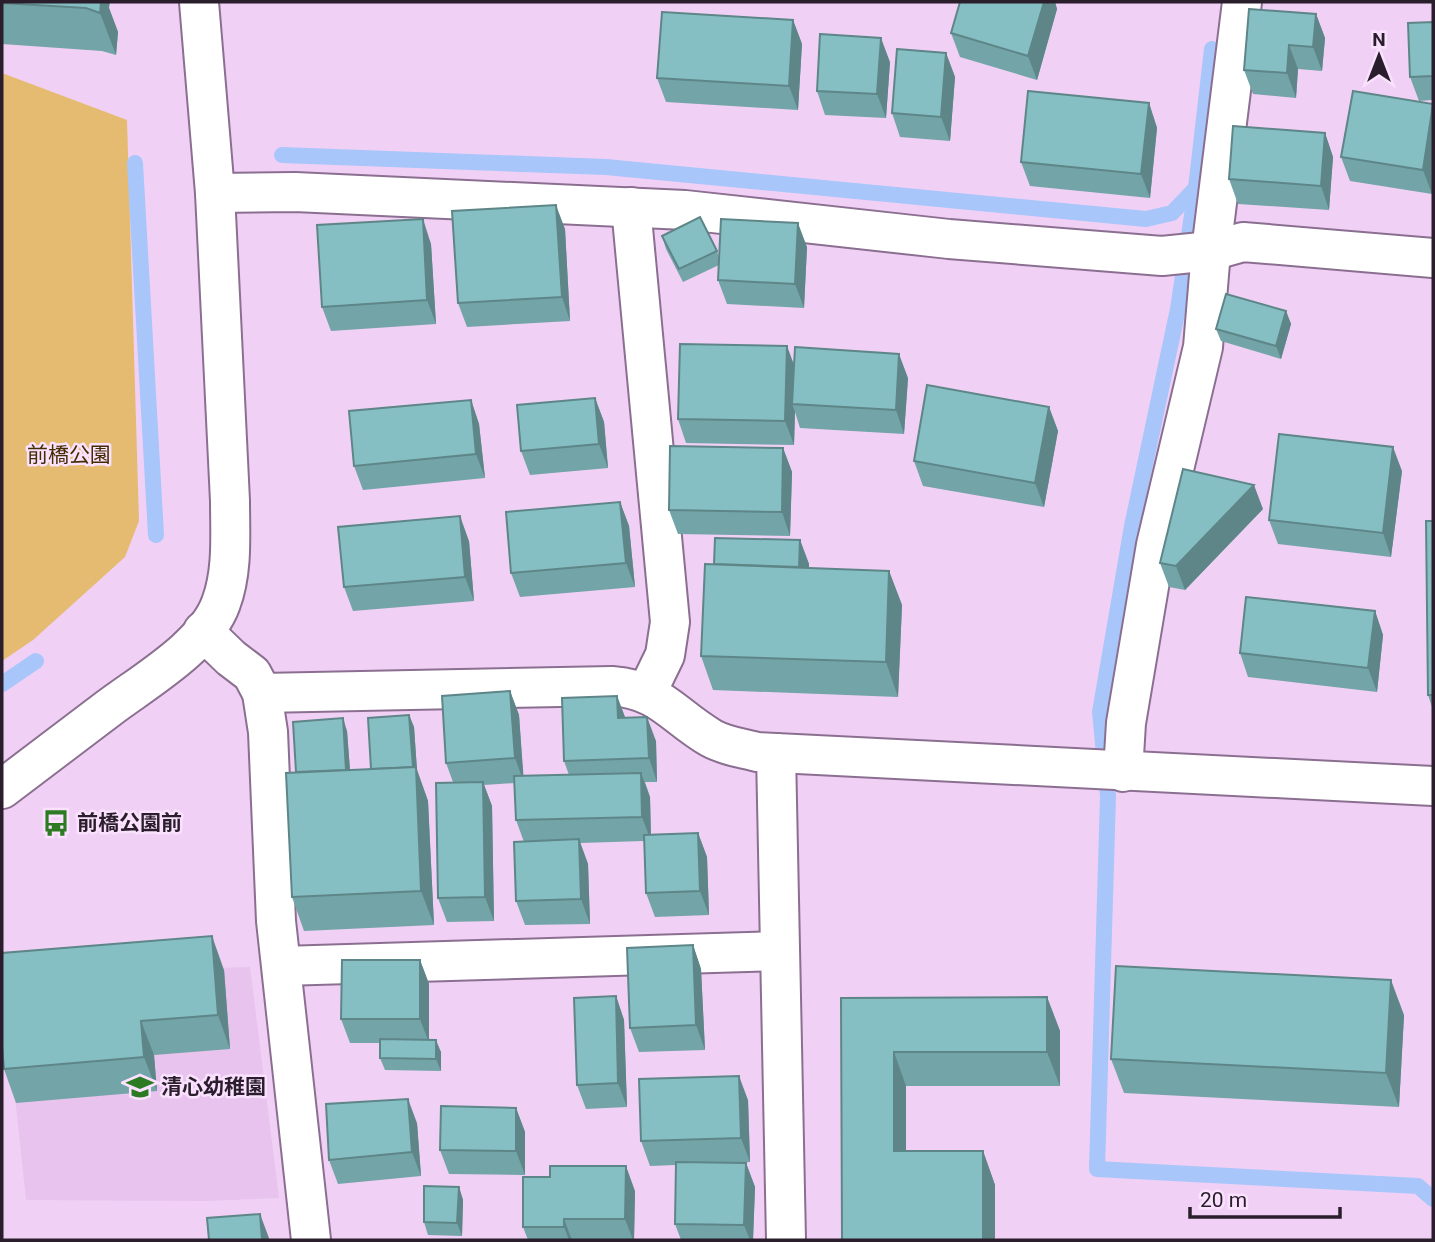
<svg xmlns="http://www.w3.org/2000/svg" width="1435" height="1242" viewBox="0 0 1435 1242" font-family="Roboto,'Noto Sans JP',sans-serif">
<rect width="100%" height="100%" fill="#f0d1f5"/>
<!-- built -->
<polygon fill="#e7c3ed" points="250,967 279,1198 206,1201 26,1200 2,975"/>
<!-- green -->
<polygon fill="#e4bb70" points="2,73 127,120 139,521 125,557 33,640 2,661"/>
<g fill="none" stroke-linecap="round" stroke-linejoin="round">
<!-- stream -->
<g stroke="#a9c6fa" stroke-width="16">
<polyline points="282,155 606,167 1146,219 1172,213 1196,188 1212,49"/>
<polyline points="135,163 156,535"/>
<polyline points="1196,188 1178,309 1132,526 1100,712 1108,796 1097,1169 1418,1186 1433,1199"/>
<polyline points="2,684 36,661"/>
</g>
<defs>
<g id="minor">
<polyline points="215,193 295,192 685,210 949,239 1162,256 1211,251 1243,242 1433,258"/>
<polyline points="631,207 670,622 665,655 647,692"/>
<path d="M203 631 231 658 252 674 262 693 612 686C661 690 672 715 711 738 725 746 742 748 757 752L1433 786"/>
<polyline points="262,693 268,732 276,921 311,1240"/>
<polyline points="776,753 786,1240"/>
<polyline points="1123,772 1126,723 1156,545 1203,347 1211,251 1242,2"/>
<path d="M2 789C38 762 73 735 109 708 145 681 206 646 221 603 233 571 230 534 230 501L215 193 199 2"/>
<polyline points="282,966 780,951"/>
</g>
</defs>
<!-- minor casing -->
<use href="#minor" stroke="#8b6f90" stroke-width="42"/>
<!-- minor -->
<use href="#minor" stroke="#fff" stroke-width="38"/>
</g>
<!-- wall -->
<g fill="#73a4a8">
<polygon points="2,2 109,8 118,32 116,55 102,51 2,44"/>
<polygon points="960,2 1055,2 1057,9 1037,80 960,57 951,33"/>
<polygon points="1316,14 1325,38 1322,71 1298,69 1296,98 1253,94 1244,70"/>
<polygon points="793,20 802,44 798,110 666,102 657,78"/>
<polygon points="1433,22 1433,100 1419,101 1410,77"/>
<polygon points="946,53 955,77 950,141 900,137 892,113"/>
<polygon points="890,62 886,118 825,115 817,91"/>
<polygon points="1149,103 1157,128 1150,198 1030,186 1021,162"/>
<polygon points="1433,104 1433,186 1432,194 1350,181 1341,157"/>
<polygon points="1325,133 1333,157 1329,210 1238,204 1229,179"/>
<polygon points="565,229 570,321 467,327 458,303"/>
<polygon points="662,236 717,251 719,257 807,247 804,308 727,304 718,280 719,265 683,282 666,249"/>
<polygon points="431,244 436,324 331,331 322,307"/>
<polygon points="1286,311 1291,324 1281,359 1221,341 1216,329"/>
<polygon points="794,366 908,378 904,434 800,428 795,412 794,445 686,443 678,419"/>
<polygon points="595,398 604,422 608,468 530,475 521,451"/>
<polygon points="471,400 479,424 485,478 363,490 354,466"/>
<polygon points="1049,407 1058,431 1044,507 923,486 914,461"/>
<polygon points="783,448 792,472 790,536 678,534 669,510"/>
<polygon points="1402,471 1391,557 1278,544 1269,520"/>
<polygon points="620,502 629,526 635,587 520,597 511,573"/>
<polygon points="1263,509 1185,590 1169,587 1160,563"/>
<polygon points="1433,521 1433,710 1428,695"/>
<polygon points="800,540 809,564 809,568 889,571 902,605 898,697 713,690 701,656 714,564"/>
<polygon points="469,541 474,601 353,611 344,587"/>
<polygon points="1375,611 1383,635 1377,692 1248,677 1240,653"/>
<polygon points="510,691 519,715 523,776 569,775 564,761 617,696 625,717 656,741 657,782 645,782 650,797 651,835 698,833 707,857 709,915 655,917 646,893 644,841 580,843 588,864 590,924 525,925 516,901 524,842 516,820 515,783 484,785 492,806 494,921 447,922 438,898 453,782 446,763"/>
<polygon points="409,715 414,727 417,770 428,801 434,925 304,931 292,897 296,772 347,731 350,770 371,769"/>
<polygon points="693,945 701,969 705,1050 639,1052 630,1028"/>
<polygon points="420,960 429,984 429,1039 441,1052 441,1071 385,1070 380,1058 380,1043 350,1043 341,1019"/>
<polygon points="224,970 230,1049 154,1055 157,1091 16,1103 4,1069"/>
<polygon points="616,996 624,1020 627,1107 586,1109 577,1085"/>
<polygon points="1047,997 1060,1031 1060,1086 906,1086 906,1151 983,1151 995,1185 995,1240 842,1240 841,998"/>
<polygon points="1404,1015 1399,1107 1124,1093 1111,1059"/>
<polygon points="748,1100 750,1162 729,1163 746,1163 755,1187 753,1240 681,1240 675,1224 676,1165 650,1166 641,1141"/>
<polygon points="516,1108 525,1132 525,1175 449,1174 440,1150"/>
<polygon points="417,1123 421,1176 338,1184 329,1160"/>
<polygon points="459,1187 463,1200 462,1236 428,1235 424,1222"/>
<polygon points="635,1191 634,1240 528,1240 523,1227"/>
</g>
<!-- shaded-wall -->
<g fill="#5e8688">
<polygon points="98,2 110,2 109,8 118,32 116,55 100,13"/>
<polygon points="1044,2 1055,2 1057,9 1037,80 1028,56"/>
<polygon points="1316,14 1325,38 1322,71 1313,47"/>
<polygon points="793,20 802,44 798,110 789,86"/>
<polygon points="881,38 890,62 886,118 877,94"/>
<polygon points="1289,45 1298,69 1296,98 1287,73"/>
<polygon points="946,53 955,77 950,141 941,117"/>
<polygon points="1149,103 1157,128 1150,198 1141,174"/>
<polygon points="1433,108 1433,186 1432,194 1423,170"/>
<polygon points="1325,133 1333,157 1329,210 1321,186"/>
<polygon points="556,205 565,229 570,321 562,297"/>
<polygon points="423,219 431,244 436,324 427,300"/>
<polygon points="798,223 807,247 804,308 795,284"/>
<polygon points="1286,311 1291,324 1281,359 1276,346"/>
<polygon points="787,346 796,370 792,404 795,412 794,445 785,421"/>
<polygon points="899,354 908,378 904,434 896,410"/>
<polygon points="595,398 604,422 608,468 599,444"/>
<polygon points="471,400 479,424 485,478 476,454"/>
<polygon points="1049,407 1058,431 1044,507 1035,483"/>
<polygon points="1393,447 1402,471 1391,557 1383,533"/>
<polygon points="783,448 792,472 790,536 782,512"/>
<polygon points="1254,485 1263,509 1185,590 1176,566"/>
<polygon points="620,502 629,526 635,587 626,563"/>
<polygon points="460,516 469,541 474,601 465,577"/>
<polygon points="800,540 809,564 808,601 799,577"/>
<polygon points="889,571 902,605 898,697 886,662"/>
<polygon points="1375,611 1383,635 1377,692 1368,668"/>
<polygon points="510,691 519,715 524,783 515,758"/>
<polygon points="617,696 626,720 618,718"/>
<polygon points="409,715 414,727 417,770 428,801 434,925 421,891"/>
<polygon points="647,717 656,741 657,782 649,758"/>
<polygon points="343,718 347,731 351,784 346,772"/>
<polygon points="641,773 650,797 651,841 642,817"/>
<polygon points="483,782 492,806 494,921 485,897"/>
<polygon points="698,833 707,857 709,915 700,891"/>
<polygon points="579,839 588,864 590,924 581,899"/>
<polygon points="212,936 224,970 230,1049 218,1015"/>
<polygon points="693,945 701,969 705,1050 696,1025"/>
<polygon points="420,960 429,984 429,1043 420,1019"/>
<polygon points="1391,980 1404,1015 1399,1107 1386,1073"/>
<polygon points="616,996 624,1020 627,1107 618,1083"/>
<polygon points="1047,997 1060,1031 1060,1086 1047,1052"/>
<polygon points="141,1021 154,1055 157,1091 144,1057"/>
<polygon points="436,1040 441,1052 441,1071 436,1059"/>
<polygon points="894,1052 906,1086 906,1185 894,1151"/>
<polygon points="739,1076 748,1100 750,1162 741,1138"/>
<polygon points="408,1099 417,1123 421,1176 412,1152"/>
<polygon points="516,1108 525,1132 525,1175 516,1151"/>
<polygon points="983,1151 995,1185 995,1240 983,1240"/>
<polygon points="746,1163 755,1187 753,1240 750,1240 744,1225"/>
<polygon points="626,1166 635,1191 634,1240 633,1240 625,1219"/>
<polygon points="459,1187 463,1200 462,1236 457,1223"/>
<polygon points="260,1214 269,1238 269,1240 262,1240"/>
<polygon points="564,1219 572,1240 569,1240 564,1227"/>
</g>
<!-- building -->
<g fill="#86bfc3" stroke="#5e8688" stroke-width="2">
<polygon points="2,2 101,2 100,13 86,8 2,3"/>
<polygon points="960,2 1044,2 1028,56 951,33"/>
<polygon points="1249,9 1316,14 1313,47 1289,45 1287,73 1244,70"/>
<polygon points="662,12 793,20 789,86 657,78"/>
<polygon points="1433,22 1433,76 1410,77 1408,23"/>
<polygon points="820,34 881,38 877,94 817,91"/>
<polygon points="897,49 946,53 941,117 892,113"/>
<polygon points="1028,91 1149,103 1141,174 1021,162"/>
<polygon points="1353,91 1433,104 1423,170 1341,157"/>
<polygon points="1233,126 1325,133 1321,186 1229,179"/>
<polygon points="556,205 562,297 458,303 452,211"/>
<polygon points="700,217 717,251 679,269 662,236"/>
<polygon points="423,219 427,300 322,307 317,225"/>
<polygon points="721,219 798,223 795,284 718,280"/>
<polygon points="1226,294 1286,311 1276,346 1216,329"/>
<polygon points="680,344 787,346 785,421 678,419"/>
<polygon points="795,347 899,354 896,410 792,404"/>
<polygon points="927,385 1049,407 1035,483 914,461"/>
<polygon points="595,398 599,444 521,451 517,405"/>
<polygon points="471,400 476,454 354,466 349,411"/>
<polygon points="1279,434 1393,447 1383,533 1269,520"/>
<polygon points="670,446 783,448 782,512 669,510"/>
<polygon points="1183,469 1254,485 1176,566 1160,563"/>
<polygon points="620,502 626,563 511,573 506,512"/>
<polygon points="460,516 465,577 344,587 338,527"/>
<polygon points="1426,521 1433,521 1433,695 1428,695"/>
<polygon points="715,538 800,540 799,567 714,564"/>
<polygon points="705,564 889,571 886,662 701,656"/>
<polygon points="1246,597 1375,611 1368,668 1240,653"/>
<polygon points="510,691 515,758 446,763 442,696"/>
<polygon points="617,696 618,718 647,717 649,758 564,761 562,698"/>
<polygon points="409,715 413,767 371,769 368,718"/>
<polygon points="343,718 346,770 296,772 293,722"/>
<polygon points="416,767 421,891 292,897 286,773"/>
<polygon points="641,773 642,817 516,820 514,776"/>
<polygon points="483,782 485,897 438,898 436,783"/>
<polygon points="698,833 700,891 646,893 644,835"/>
<polygon points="579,839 581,899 516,901 514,842"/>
<polygon points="212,936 218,1015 141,1021 144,1057 4,1069 2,1047 2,953"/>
<polygon points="693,945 696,1025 630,1028 627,948"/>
<polygon points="342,960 420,960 420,1019 341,1019"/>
<polygon points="1116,966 1391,980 1386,1073 1111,1059"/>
<polygon points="616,996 618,1083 577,1085 574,998"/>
<polygon points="1047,997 1047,1052 894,1052 894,1151 983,1151 983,1240 842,1240 841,998"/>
<polygon points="380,1039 436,1040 436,1059 380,1058"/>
<polygon points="739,1076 741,1138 641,1141 639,1079"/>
<polygon points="408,1099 412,1152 329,1160 326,1104"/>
<polygon points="441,1106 516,1108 516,1151 440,1150"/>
<polygon points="676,1162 746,1163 744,1225 675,1224"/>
<polygon points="550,1166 626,1166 625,1219 564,1219 564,1227 523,1227 523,1177 550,1177"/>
<polygon points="424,1186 459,1187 457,1223 424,1222"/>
<polygon points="260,1214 262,1240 209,1240 207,1218"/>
</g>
<!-- icons -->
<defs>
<symbol id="bus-bare" viewBox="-9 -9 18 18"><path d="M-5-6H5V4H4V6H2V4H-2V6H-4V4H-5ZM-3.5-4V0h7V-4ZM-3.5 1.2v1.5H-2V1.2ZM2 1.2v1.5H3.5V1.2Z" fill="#2c7a22" stroke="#fae1fe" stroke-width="2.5" paint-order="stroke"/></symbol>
<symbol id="school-bare" viewBox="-9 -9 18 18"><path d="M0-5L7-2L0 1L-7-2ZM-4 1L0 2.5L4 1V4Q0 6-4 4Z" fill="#2c7a22" stroke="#fae1fe" stroke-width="2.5" paint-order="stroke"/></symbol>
</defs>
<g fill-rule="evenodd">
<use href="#bus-bare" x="37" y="804" width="38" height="38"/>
<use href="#school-bare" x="121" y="1068" width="38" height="38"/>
</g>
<g text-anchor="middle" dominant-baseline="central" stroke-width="5" stroke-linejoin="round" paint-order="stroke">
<!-- park labels -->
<g font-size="21" fill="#422d00" stroke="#fae1fe">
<text x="69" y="455">前橋公園</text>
</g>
<!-- poi labels -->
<g font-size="21" font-weight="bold" fill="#2a1e2c" stroke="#fae1fe" text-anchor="start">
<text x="77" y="823">前橋公園前</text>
<text x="161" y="1087">清心幼稚園</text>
</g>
</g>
<!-- border -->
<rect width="1435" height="1242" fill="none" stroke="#2a1e2c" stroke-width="7"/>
<!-- north arrow -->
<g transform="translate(1379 56)" stroke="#fae1fe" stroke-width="5" paint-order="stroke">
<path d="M0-5L12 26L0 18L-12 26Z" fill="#2a1e2c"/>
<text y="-10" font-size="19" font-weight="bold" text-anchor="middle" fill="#2a1e2c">N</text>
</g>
<!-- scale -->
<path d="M1190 1207v10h150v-10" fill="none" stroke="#2a1e2c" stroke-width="3.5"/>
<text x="1200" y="1207" font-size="21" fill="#2a1e2c" stroke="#fae1fe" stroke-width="5" paint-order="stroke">20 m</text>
</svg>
